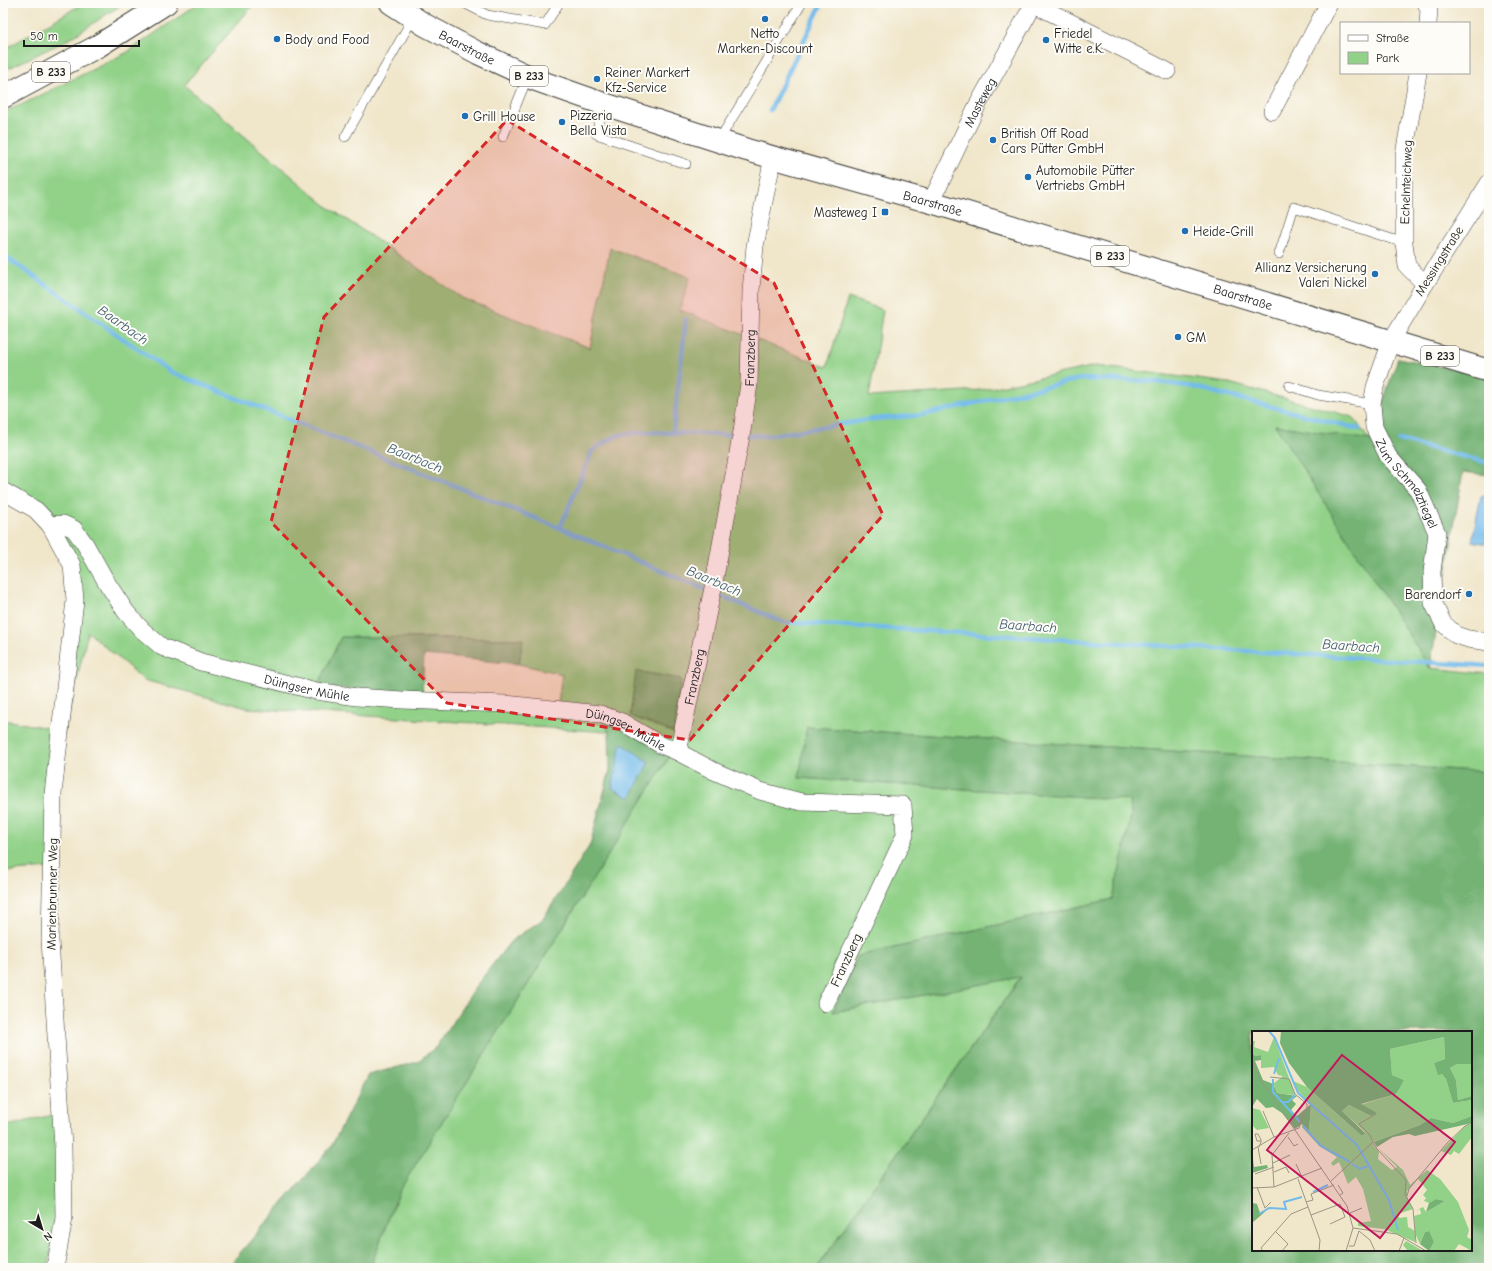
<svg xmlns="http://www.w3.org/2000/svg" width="1492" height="1271" viewBox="0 0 1492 1271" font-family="'Comic Neue',sans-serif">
<rect width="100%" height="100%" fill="#fdfcf7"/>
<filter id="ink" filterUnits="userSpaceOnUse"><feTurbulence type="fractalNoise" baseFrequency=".025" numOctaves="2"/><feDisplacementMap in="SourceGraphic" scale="8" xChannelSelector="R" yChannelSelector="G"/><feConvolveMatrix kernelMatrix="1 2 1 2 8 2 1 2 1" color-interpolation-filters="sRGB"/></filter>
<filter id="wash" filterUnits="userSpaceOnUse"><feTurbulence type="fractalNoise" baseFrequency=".012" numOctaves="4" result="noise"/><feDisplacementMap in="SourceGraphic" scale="16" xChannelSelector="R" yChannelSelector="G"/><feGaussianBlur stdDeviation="0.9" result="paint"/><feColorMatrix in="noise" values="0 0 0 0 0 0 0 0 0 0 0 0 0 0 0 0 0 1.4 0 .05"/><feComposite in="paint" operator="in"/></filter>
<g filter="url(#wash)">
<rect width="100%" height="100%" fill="#f0e6ca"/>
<!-- green -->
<g fill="#91d188" stroke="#567652">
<polygon points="84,3 124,3 71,38 3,71 3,50"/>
<polygon points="199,3 255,3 184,85 328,207 462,298 590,348 610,248 690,277 680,310 827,367 848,298 883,310 869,397 981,390 1096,366 1229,383 1353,417 1370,441 1276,425 1430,668 1489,674 1489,772 807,727 799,778 1131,800 1131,816 1113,899 858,956 833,1012 1021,976 817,1268 370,1268 399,1191 671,754 558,703 562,674 519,664 522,639 341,637 316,691 162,647 85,544 3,491 3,320 5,317 3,315 3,112 23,104 126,53"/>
<polygon points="56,528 73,533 143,635 314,696 602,718 609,732 247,708 144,680 88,632 64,734 80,602"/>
<polygon points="3,720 60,730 49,868 3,872"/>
<polygon points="56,1114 57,1206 48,1268 3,1268 3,1127"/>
</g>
<!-- forest -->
<g fill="#74b374" stroke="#486848" fill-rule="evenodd">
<polygon points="1398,358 1489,376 1489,475 1463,472 1430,668 1275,425 1370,440"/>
<polygon points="341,637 523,639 519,664 424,655 422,697 318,686"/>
<polygon points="636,671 681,679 674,733 630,716"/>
<polygon points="602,718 671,754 399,1191 370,1268 227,1268 331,1147 368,1075 417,1062 436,1047 479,982 511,941 543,919 590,845 610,770 609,732"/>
<path d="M807 727 1489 772V1268H817L1021 977 833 1012 858 956 1113 899 1131 816 1130 800 799 778ZM1253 1032H1471V1250H1253Z"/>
</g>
<!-- water -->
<g fill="#73bbeb" stroke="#486c84">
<polygon points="1481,496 1489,497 1488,544 1472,541"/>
<polygon points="621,743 649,762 630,798 612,788"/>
</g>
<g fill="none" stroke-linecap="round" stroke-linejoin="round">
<!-- stream -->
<g stroke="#73bbeb" stroke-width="4.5">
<polyline points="770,110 822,3"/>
<polyline points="3,255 171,372 560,528 709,591"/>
<polyline points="673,433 686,319"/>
<polyline points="745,435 765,436 874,419 923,415 1080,379 1149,381 1194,387 1359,429"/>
<polyline points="1399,440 1489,463"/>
<polyline points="560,528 592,451 605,442 619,435 645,432 737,435"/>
<polyline points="716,594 783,622 1489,666"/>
</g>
</g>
</g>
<g filter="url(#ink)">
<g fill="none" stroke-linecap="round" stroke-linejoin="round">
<defs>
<g id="lane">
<polyline points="464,3 487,15 545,25 559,3"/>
<polyline points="604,104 596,134 686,164"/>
<polyline points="345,137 413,18"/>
<polyline points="503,137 528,76"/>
<polyline points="719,140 802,3"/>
<polyline points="1279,254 1294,207 1404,243"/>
<polyline points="1289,386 1318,395 1372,404"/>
</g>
<g id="street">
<polyline points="1426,3 1429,10 1428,23"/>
<polyline points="1034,4 1167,71"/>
<polyline points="1418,73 1404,155 1404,243 1407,266 1425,284"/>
<polyline points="1272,111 1329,3"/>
<path id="s1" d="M1489 183 1425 284 1391 341 1375 387 1372 404 1374 427 1388 456 1418 490 1437 533 1432 572 1433 603 1443 623 1456 635 1468 639 1489 642"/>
<path id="s2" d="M931 202 977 106 1034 3"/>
<path id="s3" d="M3 491 36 510 50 525 63 524 74 529 85 544 107 583 126 612 142 630 162 647 201 662 316 691 357 697 402 700 505 704 600 714 622 722 661 745 678 752 714 771 760 791 801 802 903 805 905 835 826 1003"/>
<polyline points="50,525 72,565 75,600 53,794 50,940 63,1147 64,1218 55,1268"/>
<path id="s4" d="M678 752 713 588 742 431 749 384 751 291 755 246 773 157"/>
</g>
<g id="primary">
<path id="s5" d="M391 3 425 25 478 53 536 80 604 104 747 150 931 202 1489 371"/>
<polyline points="3,97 98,46 166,3"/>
</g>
</defs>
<!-- lane casing -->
<use href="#lane" stroke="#3c3a36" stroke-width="10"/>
<!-- street casing -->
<use href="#street" stroke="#3c3a36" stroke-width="18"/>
<!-- primary casing -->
<use href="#primary" stroke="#3c3a36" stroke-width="24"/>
<!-- lane -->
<use href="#lane" stroke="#fff" stroke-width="9"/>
<!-- street -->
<use href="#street" stroke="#fff" stroke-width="17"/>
<!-- primary -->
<use href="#primary" stroke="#fff" stroke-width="22"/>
</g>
</g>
<!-- marked area -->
<path fill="#d62828" fill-opacity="0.2" stroke="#d62828" stroke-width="3" stroke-dasharray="8 5" stroke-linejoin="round" d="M507 120 774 283 883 515 690 740 447 703 271 522 324 317Z"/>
<!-- markers -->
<g fill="#1f6fb2" stroke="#fdfcf7" stroke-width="1.5">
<circle cx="765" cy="19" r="4"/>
<circle cx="277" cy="39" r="4"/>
<circle cx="1046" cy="40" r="4"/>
<circle cx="597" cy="79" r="4"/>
<circle cx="465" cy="116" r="4"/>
<circle cx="562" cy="122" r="4"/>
<circle cx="993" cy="140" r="4"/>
<circle cx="1028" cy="177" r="4"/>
<rect x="881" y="208" width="8" height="8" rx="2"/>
<circle cx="1185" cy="231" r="4"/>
<circle cx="1375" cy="274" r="4"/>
<circle cx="1178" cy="337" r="4"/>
<circle cx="1469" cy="594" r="4"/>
</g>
<g text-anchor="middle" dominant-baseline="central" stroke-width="4" stroke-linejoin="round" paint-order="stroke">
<!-- shield labels -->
<g fill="#fdfcf7" stroke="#605f5e" stroke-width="1">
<rect x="32" y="62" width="38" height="20" rx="3"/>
<rect x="510" y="66" width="38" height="20" rx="3"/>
<rect x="1091" y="246" width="38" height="20" rx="3"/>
<rect x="1421" y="346" width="38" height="20" rx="3"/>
</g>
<g font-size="12" font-weight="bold" fill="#1c1c1c">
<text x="51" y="72">B 233</text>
<text x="529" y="76">B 233</text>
<text x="1110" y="256">B 233</text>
<text x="1440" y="356">B 233</text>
</g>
<!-- poi labels -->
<g font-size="13" fill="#1c1c1c" stroke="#fdfcf7" text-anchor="start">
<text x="765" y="33" text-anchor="middle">Netto<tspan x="765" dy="15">Marken-Discount</tspan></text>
<text x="1054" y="33">Friedel<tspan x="1054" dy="15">Witte e.K.</tspan></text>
<text x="285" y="39">Body and Food</text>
<text x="605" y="72">Reiner Markert<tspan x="605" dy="15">Kfz-Service</tspan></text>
<text x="570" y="115">Pizzeria<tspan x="570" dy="15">Bella Vista</tspan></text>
<text x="473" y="116">Grill House</text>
<text x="1001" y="133">British Off Road<tspan x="1001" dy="15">Cars Pütter GmbH</tspan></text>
<text x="1036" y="170">Automobile Pütter<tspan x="1036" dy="15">Vertriebs GmbH</tspan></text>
<text x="877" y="212" text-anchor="end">Masteweg I</text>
<text x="1193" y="231">Heide-Grill</text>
<text x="1367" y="267" text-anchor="end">Allianz Versicherung<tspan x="1367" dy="15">Valeri Nickel</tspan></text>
<text x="1186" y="337">GM</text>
<text x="1461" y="594" text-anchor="end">Barendorf</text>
</g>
<!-- street labels -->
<g font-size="13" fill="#1c1c1c" stroke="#fdfcf7">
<text stroke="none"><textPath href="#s5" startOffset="88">Baarstraße</textPath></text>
<text stroke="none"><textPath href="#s2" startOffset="111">Masteweg</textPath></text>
<text transform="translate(1406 182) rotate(-88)">Echelnteichweg</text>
<text stroke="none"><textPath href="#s5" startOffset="580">Baarstraße</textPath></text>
<text transform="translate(1439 261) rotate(-58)">Messingstraße</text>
<text stroke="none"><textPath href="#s5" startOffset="904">Baarstraße</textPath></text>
<text stroke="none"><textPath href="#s4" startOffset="401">Franzberg</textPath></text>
<text stroke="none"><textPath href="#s1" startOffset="341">Zum Schmelztiegel</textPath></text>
<text stroke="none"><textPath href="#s4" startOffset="77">Franzberg</textPath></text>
<text stroke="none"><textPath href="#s3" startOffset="383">Düingser Mühle</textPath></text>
<text stroke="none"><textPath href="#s3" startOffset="707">Düingser Mühle</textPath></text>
<text transform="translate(52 894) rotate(-89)">Marienbrunner Weg</text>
<text transform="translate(846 960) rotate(-65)">Franzberg</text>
</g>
<!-- water labels -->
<g font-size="14" font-style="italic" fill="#3f5c6f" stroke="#fdfcf7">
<text transform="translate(123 325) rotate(35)">Baarbach</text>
<text transform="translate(415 458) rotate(22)">Baarbach</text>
<text transform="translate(714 581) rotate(23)">Baarbach</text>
<text transform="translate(1028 626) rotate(4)">Baarbach</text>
<text transform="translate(1351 646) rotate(4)">Baarbach</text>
</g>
</g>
<!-- overview -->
<g transform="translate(1252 1031)">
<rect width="220" height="220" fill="#f0e6ca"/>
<path d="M22 6 43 63 41 64 25 62 21 53 31 45 26 44 22 36 9 37V24L3 25 0 21V10H3L2 16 16 21ZM192 6 193 28 182 32 186 43H190L194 48 201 72 220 69V85L201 92 179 87 168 94 122 111 119 107 123 116 127 121 126 128 140 139 145 136 125 116 151 139 158 154 175 139 188 148 206 171 217 199 215 206 220 209V220L207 213 202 220H177L182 211 176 200 173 201 168 213 163 202V211L132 198 106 195V192L119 190 111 158 104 146 96 153 87 131 81 135 79 132 85 126 67 115 50 96V93L57 100 59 73 47 61 41 50 55 56 110 105 113 101 90 80 97 74 119 85 124 82 108 74 144 63 148 57 152 49 140 44 138 18ZM166 148 175 159 171 164 174 167 172 170 177 172 184 168 193 170 174 181 171 176 163 180 168 178 169 183 162 185 163 200 156 196 155 186 147 187 146 183 161 178 155 167V160ZM205 33H220V65L206 69 204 49 198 37ZM0 77 8 79 17 97 5 99 0 94ZM220 93V106L207 123 202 120 199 124 189 120 213 95ZM154 210 171 220H156L151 214Z" fill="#91d188" fill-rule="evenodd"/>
<path d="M29 0H220V33H205L198 37 204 49 206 69 220 65V69L201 72 194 48 190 43 186 44 182 32 193 28 192 6 138 18 140 44 152 49 148 57 144 63 109 73 125 82 119 85 97 74 90 80 113 102 110 105 55 56 37 32 28 12ZM0 21 3 25 9 24V29L3 30 11 49 21 53 25 62 45 65 40 69 44 73 39 79 45 85 59 73 57 100 50 93 43 98 30 82 21 76 14 77 5 68 0 76ZM220 85V92L163 105 157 103 141 106 125 116 122 111 168 94 179 87 201 92ZM0 120 2 136 15 134 16 137 0 142ZM0 159 1 172 5 173 8 182 14 180 0 192V206ZM184 168 193 170 174 181 177 172ZM177 200 182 211 177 220 168 213 173 201Z" fill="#74b374"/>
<path fill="none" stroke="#73bbeb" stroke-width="2" d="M17 0 23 7 46 62 105 114 137 169 146 199M22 43 27 27M21 48V61L48 91M29 71H36L43 64M51 95 69 115 98 131M100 133 108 138 116 135M61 161 76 154M7 183 17 177 34 178 32 171 50 166"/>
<path fill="none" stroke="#9b9584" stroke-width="1" d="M0 27 8 48 95 175 101 197 94 220M11 80 22 106M124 83 107 93 117 103 125 118 154 149 153 163 161 178 164 212M36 106 42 115 46 113M6 116 9 133M7 116 9 111V109L6 103H3L5 110H9M0 119 22 106 47 97 51 82 55 77V73L43 63 37 48 18 46M21 132 38 124M44 133 50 146M22 141 34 136 37 142M3 143 22 136M46 148 68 209 67 220M79 150 121 111M86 154 91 162 88 164M5 156 13 177 19 171M22 156 70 137M0 157 22 156 20 124 37 102M155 165 157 158 195 112 213 95 220 92M54 171 61 169 59 163 82 154M98 182 110 177M59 184 88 173 93 186 78 193M101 197 145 203 174 220M23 200 36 213 30 220M97 215H102L107 200 118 209 123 220M11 220 9 217 39 183 56 176M147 220 152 207"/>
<path fill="#c2185b" fill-opacity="0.15" stroke="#c2185b" stroke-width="2" d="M90 24 203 111 128 207 15 119Z"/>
<rect width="220" height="220" fill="none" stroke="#1c1c1c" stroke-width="2"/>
</g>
<!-- margin -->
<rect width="1492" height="1271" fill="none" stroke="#fdfcf7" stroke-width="16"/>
<!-- legend -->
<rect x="1340" y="22" width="130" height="52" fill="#fdfcf7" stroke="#a3a29f"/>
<rect x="1348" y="35" width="20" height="6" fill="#ffffff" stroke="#a3a29f"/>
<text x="1376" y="42" font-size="12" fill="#1c1c1c">Straße</text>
<rect x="1348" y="52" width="20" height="12" fill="#91d188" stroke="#a3a29f"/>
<text x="1376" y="62" font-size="12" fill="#1c1c1c">Park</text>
<!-- north arrow -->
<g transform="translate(42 1229) rotate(142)" stroke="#fdfcf7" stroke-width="3" paint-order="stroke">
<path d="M0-3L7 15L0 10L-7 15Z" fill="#1c1c1c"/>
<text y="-6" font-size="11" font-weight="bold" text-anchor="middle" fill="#1c1c1c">N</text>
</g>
<!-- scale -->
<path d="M24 40v6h115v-6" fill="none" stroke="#1c1c1c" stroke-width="2"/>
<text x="30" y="40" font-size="12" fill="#1c1c1c" stroke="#fdfcf7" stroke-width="3" paint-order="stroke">50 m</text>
</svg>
